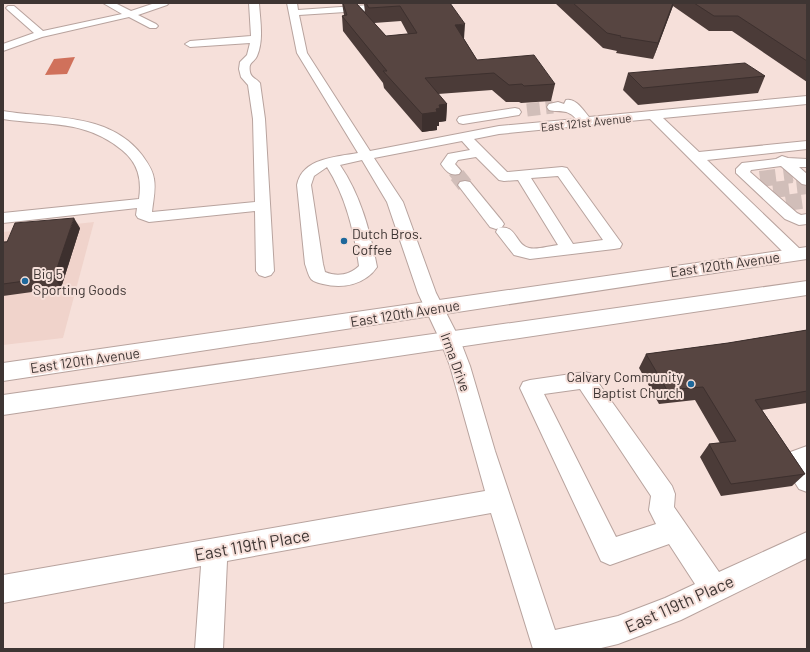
<svg xmlns="http://www.w3.org/2000/svg" width="810" height="652" viewBox="0 0 810 652" font-family="Barlow,sans-serif">
<rect width="100%" height="100%" fill="#f6e0da"/>
<!-- built -->
<polygon fill="#f0d3cb" points="94,222 63,338 3,345 3,232"/>
<!-- water -->
<polygon fill="#d0715b" points="75,57 67,74 45,75 54,59"/>
<g fill="none" stroke-linecap="round" stroke-linejoin="round">
<!-- minor-tunnel-far1 -->
<g stroke="#d1beb9" stroke-width="13" stroke-dasharray="13 6" stroke-linecap="butt">
<polyline points="527,110 553,107"/>
<polyline points="454,171 458,176"/>
<polyline points="788,176 792,175"/>
</g>
<!-- minor-tunnel -->
<g stroke="#d1beb9" stroke-width="16" stroke-dasharray="16 8" stroke-linecap="butt">
<polyline points="457,175 465,185"/>
<polyline points="760,179 792,175"/>
<polyline points="773,190 807,186"/>
<polyline points="786,203 807,200"/>
</g>
<defs>
<g id="minor">
<polygon points="103,3 115,3 131,11 155,3 169,3 167,5 138,15 156,24 158,26 156,28 150,28 129,17 42,37 3,51 3,44 34,33 8,10 6,8 8,6 14,6 43,31 122,14"/>
<path d="M249 3H259C260 20 264 40 257 56 254 63 248 61 250 72 251 78 256 78 260 83L265 119 274 271 271 275 265 277 259 275 256 271 255 211 149 222 138 218 136 215 137 208 3 223V213L139 199C142 179 138 163 122 150 84 119 48 126 3 119V111C50 119 109 112 142 155 147 162 153 170 154 179 156 190 153 201 152 212L255 202 253 119 248 85 241 77 239 69 240 62 247 55 250 43 190 47 185 44 190 41 251 36Z"/>
<path d="M287 3H297L298 10 398 3H443L438 6 299 15 307 53 370 151 499 126 576 119C567 108 560 113 549 110L547 107 549 104 558 102 564 104 566 100C576 98 583 110 589 117L807 96V104L663 118 699 152 807 141V149L707 160 801 250 803 254 801 258 795 259 789 258 650 119 499 134 474 139 507 172 562 167 567 168 622 244 620 248 614 249 530 259 514 255 496 232 498 228C517 224 515 245 529 248 537 250 549 246 558 245L518 180 504 181 499 180 476 157 458 160 455 164 461 171 459 174C450 176 446 171 441 164L448 154 470 150 462 141 374 158 403 202 436 293 460 340 470 366 495 451 555 630 618 616 665 598 695 584 669 544 610 565 601 561 520 388 523 382 530 380 585 372 592 374 672 486 675 494 674 507 719 572 807 532V558L681 620 618 644 597 649H533L491 513 227 561 223 649H195L201 566 3 603V575L485 491 450 366 440 340 418 293 387 202 362 160 340 165C361 196 370 231 377 267 365 285 342 289 323 284 319 283 314 282 311 279 308 275 307 269 305 264L297 185C302 158 336 157 358 153L297 53ZM327 167C346 197 354 231 359 266 350 275 337 277 325 272L323 264 311 185 314 176ZM558 176 603 240 573 244 531 178ZM580 389 651 496 649 510 656 524 616 537 544 394Z"/>
<polygon points="515,108 519,109 521,112 519,115 463,124 459,123 457,120 459,117 463,116"/>
<polygon points="782,156 788,158 807,159 807,167 799,167 807,174 807,185 802,184 781,166 751,170 750,172 797,213 801,215 807,214 807,224 799,225 785,219 736,173 736,169 742,163 776,159"/>
<polygon points="465,181 470,182 502,221 504,224 502,227 496,229 490,227 458,185 460,182"/>
<polygon points="807,446 807,492 799,489 781,461 785,454"/>
</g>
<g id="major">
<polygon points="807,247 807,259 3,381 3,363"/>
<polygon points="807,281 807,295 3,415 3,395"/>
</g>
</defs>
<!-- minor casing -->
<use href="#minor" stroke="#b8a39e" stroke-width="2"/>
<!-- major casing -->
<use href="#major" stroke="#b8a39e" stroke-width="2"/>
<!-- minor -->
<use href="#minor" fill="#fff" fill-rule="evenodd"/>
<!-- major -->
<use href="#major" fill="#fff" fill-rule="evenodd"/>
</g>
<!-- wall -->
<g fill="#4b3b38" fill-rule="evenodd">
<path d="M342 3H356L365 12 364 4H361V3H450L464 39 477 60 555 84 551 101 521 103 519 102H506L492 90 438 94 447 104 446 121 439 122V126H437V130L422 132 384 88 383 83 343 31 342 16 344 15ZM401 21 408 34 386 36 374 23Z"/>
<polygon points="555,3 807,3 807,82 732,31 709,31 673,6 653,59 616,53 617,51 603,48"/>
<polygon points="628,73 765,76 758,93 638,105 623,90"/>
<polygon points="80,228 61,288 3,296 3,242"/>
<polygon points="807,330 807,403 762,410 805,474 792,486 721,496 700,457 709,444 720,443 695,400 659,404 639,368 646,354 728,343"/>
</g>
<!-- shaded-wall -->
<g fill="#3d302e">
<polygon points="673,3 674,3 653,59 658,43"/>
<polygon points="465,24 464,39 454,40 455,25"/>
<polygon points="447,104 446,121 439,122 439,126 437,126 437,130 422,132 422,114 439,105"/>
<polygon points="74,218 80,228 61,288 54,277"/>
</g>
<!-- building -->
<g fill="#574541" stroke="#3d302e">
<polygon points="343,3 356,3 386,36 417,33 400,6 369,8 366,3 450,3 465,24 455,25 477,60 534,55 555,84 524,86 522,84 509,85 494,73 425,78 447,104 439,105 440,108 436,109 437,112 422,114 383,71 387,71 342,16 347,15"/>
<polygon points="573,3 673,3 658,43 620,37 621,36 607,33"/>
<polygon points="694,3 807,3 807,61 738,16 714,16"/>
<polygon points="745,63 765,76 643,88 628,73"/>
<polygon points="74,218 54,277 3,284 3,242 7,242 15,223"/>
<polygon points="807,330 807,391 755,400 805,474 731,484 709,444 736,441 703,387 667,390 646,354 728,343"/>
</g>
<!-- markers -->
<g fill="#1e689b" stroke="#f6e0da" stroke-width="1.5">
<circle cx="344" cy="241" r="4"/>
<circle cx="25" cy="281" r="4"/>
<circle cx="691" cy="384" r="4"/>
</g>
<g text-anchor="middle" dominant-baseline="central" stroke-width="4" stroke-linejoin="round" paint-order="stroke">
<!-- far-street labels -->
<g font-size="12" fill="#3e3533" stroke="#f6e0da">
<text transform="translate(586 122) rotate(-6)">East 121st Avenue</text>
</g>
<!-- poi labels -->
<g font-size="14" fill="#3e3533" stroke="#f6e0da" text-anchor="start">
<text x="352" y="233">Dutch Bros.<tspan x="352" dy="16">Coffee</tspan></text>
<text x="33" y="273">Big 5<tspan x="33" dy="16">Sporting Goods</tspan></text>
<text x="683" y="376" text-anchor="end">Calvary Community<tspan x="683" dy="16">Baptist Church</tspan></text>
</g>
<!-- street labels -->
<g font-size="14" fill="#3e3533" stroke="#f6e0da">
<text transform="translate(725 264) rotate(-8)">East 120th Avenue</text>
<text transform="translate(405 313) rotate(-9)">East 120th Avenue</text>
<text transform="translate(85 360) rotate(-8)">East 120th Avenue</text>
<text transform="translate(456 362) rotate(70)">Irma Drive</text>
</g>
<!-- near-street labels -->
<g font-size="17" fill="#3e3533" stroke="#f6e0da">
<text transform="translate(252 544) rotate(-10)">East 119th Place</text>
<text transform="translate(679 603) rotate(-24)">East 119th Place</text>
</g>
</g>
<!-- border -->
<rect width="810" height="652" fill="none" stroke="#3e3533" stroke-width="8"/>
</svg>
